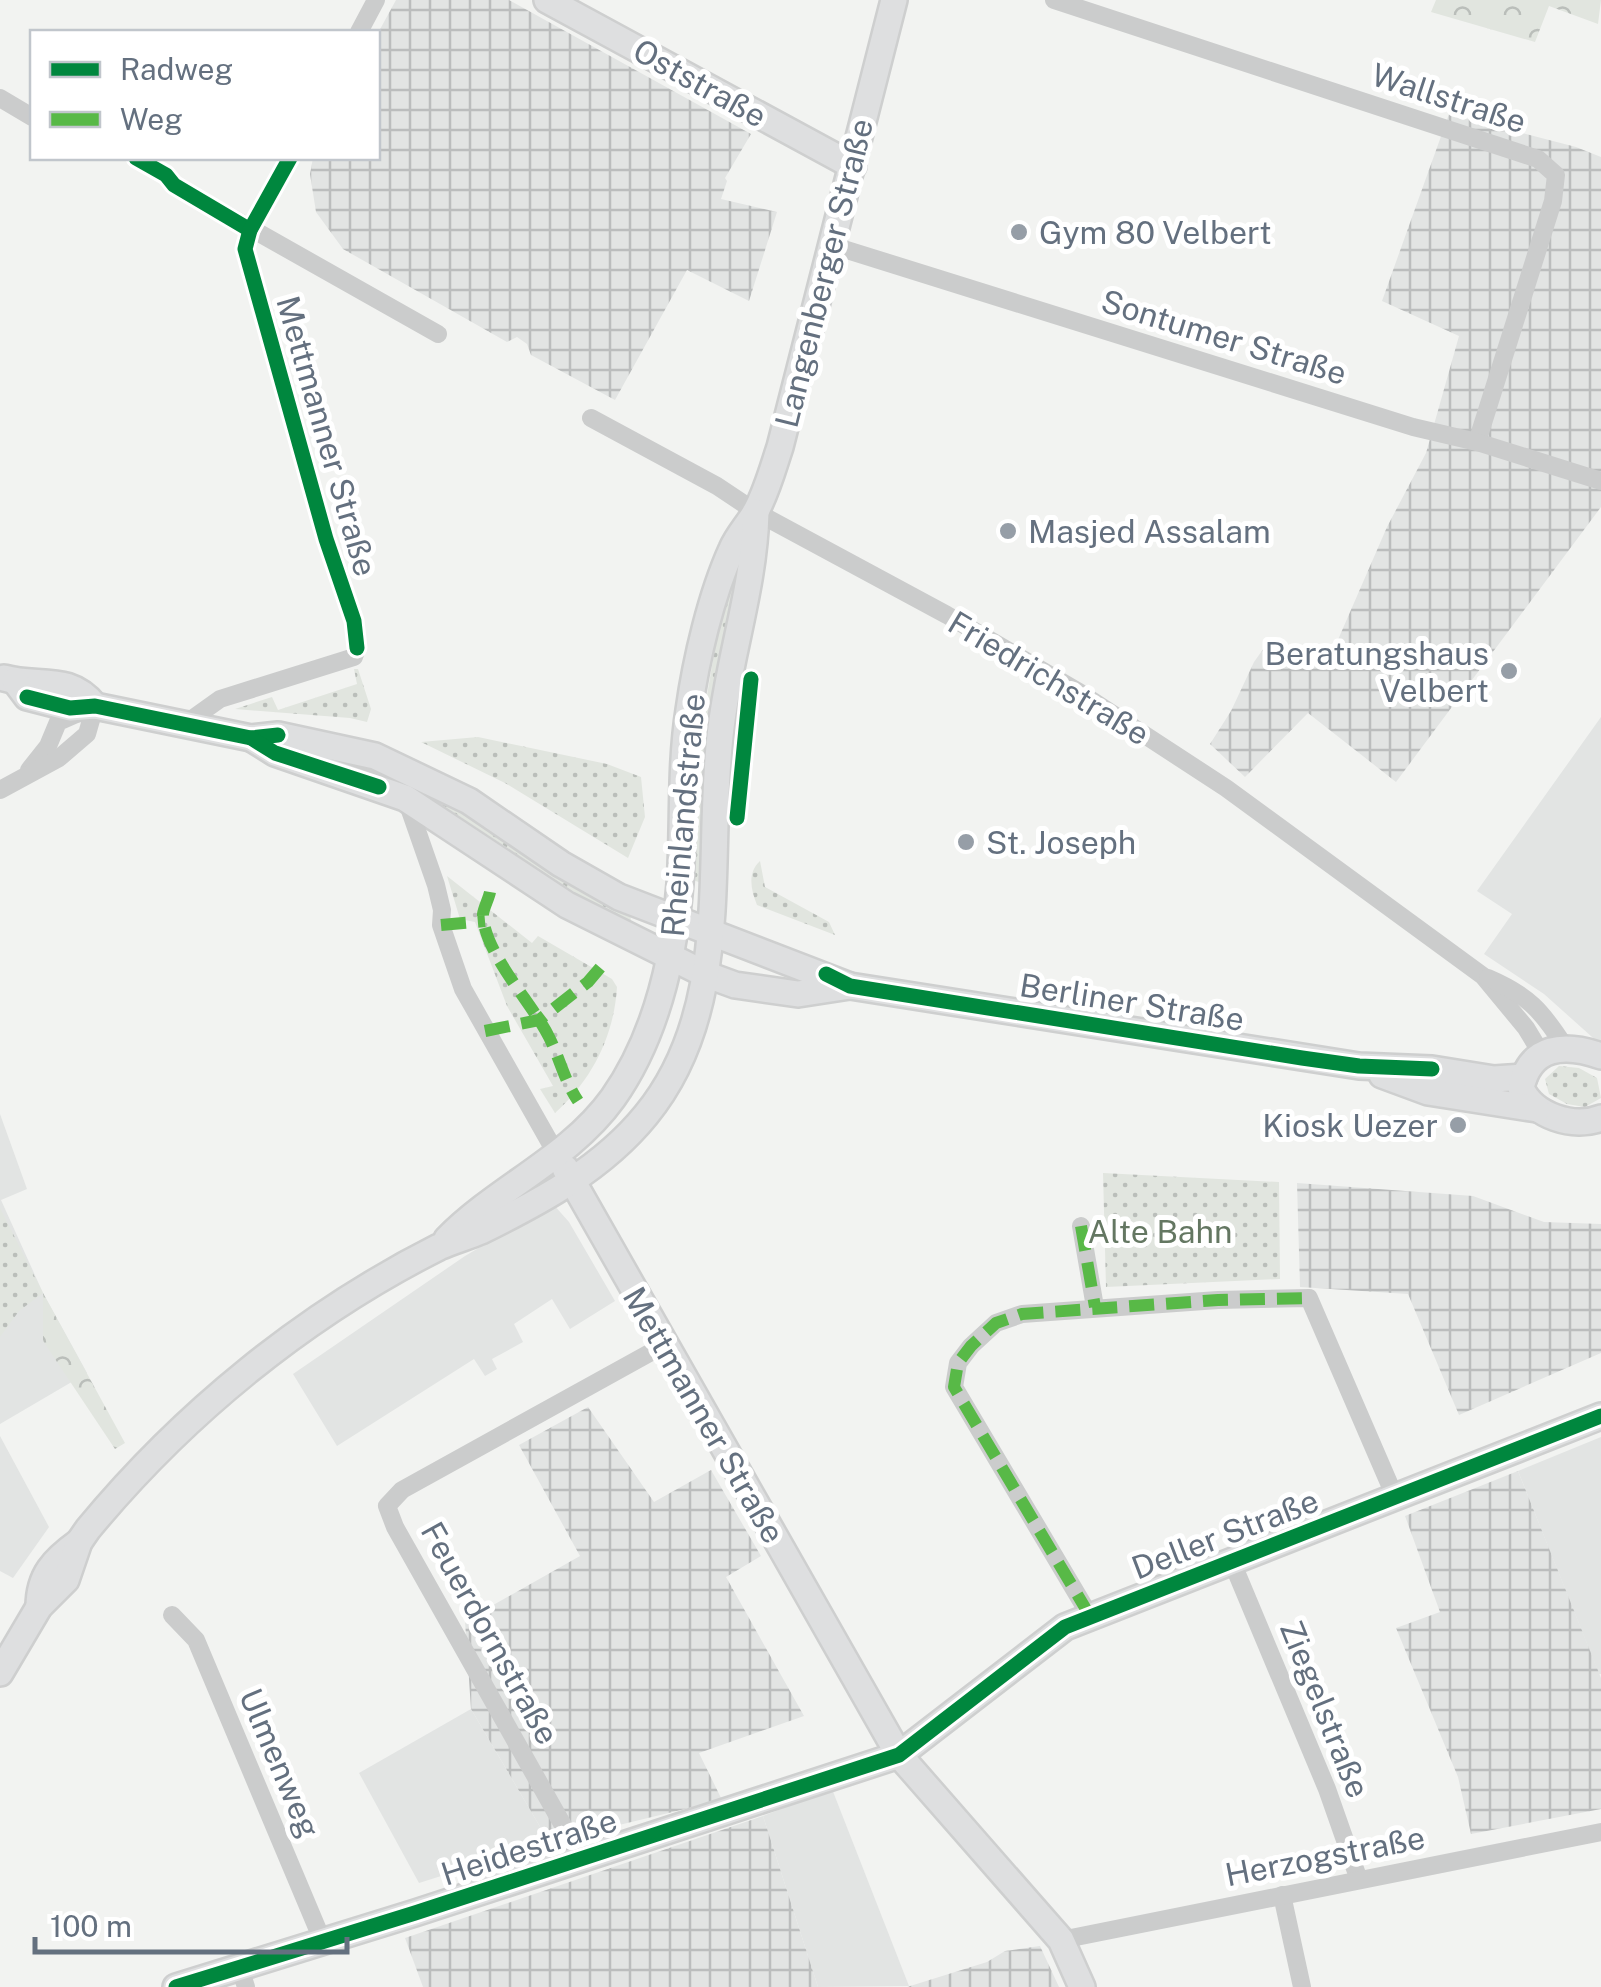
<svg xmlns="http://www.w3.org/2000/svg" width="1601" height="1987" viewBox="0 0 1601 1987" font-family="'Public Sans',sans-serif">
<defs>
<pattern id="industrial-grid" width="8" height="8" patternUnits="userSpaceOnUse" patternTransform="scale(2.5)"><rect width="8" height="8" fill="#e2e4e3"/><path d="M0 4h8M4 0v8" fill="none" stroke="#bbbdbd"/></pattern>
<pattern id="grass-dots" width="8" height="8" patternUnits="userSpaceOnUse" patternTransform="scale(2.5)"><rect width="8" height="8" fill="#e1e5df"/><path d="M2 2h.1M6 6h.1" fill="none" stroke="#babeba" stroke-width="1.8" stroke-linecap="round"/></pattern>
<pattern id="forest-crowns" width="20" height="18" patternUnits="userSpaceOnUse" patternTransform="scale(2.5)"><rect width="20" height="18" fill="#e1e5df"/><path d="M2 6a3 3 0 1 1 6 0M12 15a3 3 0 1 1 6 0" fill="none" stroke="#babeba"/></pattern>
</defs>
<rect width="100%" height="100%" fill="#f2f3f1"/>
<!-- built -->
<g fill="#e2e4e3">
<polygon points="1601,717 1601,1045 1544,994 1484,954 1512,914 1477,891"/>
<polygon points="0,1114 27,1189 1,1200 43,1293 87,1373 0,1424"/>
<polygon points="553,1204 569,1222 615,1301 570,1329 552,1299 514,1324 523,1342 492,1359 497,1369 485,1376 474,1359 337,1446 293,1374 465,1256"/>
<polygon points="0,1436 49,1527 13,1578 0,1571"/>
<polygon points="1601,1437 1601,1674 1599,1674 1518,1471"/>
<polygon points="471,1709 549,1842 419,1883 359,1773"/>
<polygon points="832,1789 909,1986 818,1987 763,1816"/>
</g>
<!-- industrial -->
<g fill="url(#industrial-grid)">
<polygon points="396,0 509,0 751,134 725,178 727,181 721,199 777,212 749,301 687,270 615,400 531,355 527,344 517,337 507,342 343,249 316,212 310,174 313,158 378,158 378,33"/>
<polygon points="1449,114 1576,147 1601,157 1601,507 1396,782 1308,713 1245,777 1210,744 1231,711 1254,662 1271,638 1308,663 1327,665 1387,527 1426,453 1459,336 1382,301"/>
<polygon points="1297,1183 1473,1196 1544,1222 1601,1224 1601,1353 1459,1415 1408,1294 1300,1287"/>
<polygon points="588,1407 654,1502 711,1470 761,1556 726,1577 804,1716 699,1753 722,1800 549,1842 471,1709 465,1621 580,1556 519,1445"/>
<polygon points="1518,1471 1601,1678 1601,1809 1471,1834 1458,1777 1396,1628 1440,1612 1405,1516"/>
<polygon points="763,1816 818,1987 423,1987 405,1938"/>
<polygon points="1040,1946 1059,1987 907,1987 987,1962 1005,1951"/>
</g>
<!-- grass -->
<g fill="url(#grass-dots)">
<polygon points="741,551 745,553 706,742 704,884 693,880 699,742 719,625"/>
<polygon points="354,669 358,669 371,709 367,722 350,718 235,709 272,697 278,710 357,684"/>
<polygon points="478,737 607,764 641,777 645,817 628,858 505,783 421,742"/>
<polygon points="300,754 367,763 443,797 630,911 631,921 579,895 439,803 405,785 376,773"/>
<path d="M760 861 765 887 829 922 835 935 757 905C751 890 747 873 760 861Z"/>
<path d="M447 876 532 943 538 936 612 979 617 987C614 1036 592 1080 555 1113L540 1089 553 1086 507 1006 475 922 460 919Z"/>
<polygon points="1559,1066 1579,1068 1597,1078 1601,1098 1585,1107 1567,1104 1549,1094 1545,1079"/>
<polygon points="1103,1173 1279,1182 1280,1279 1106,1287"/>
<polygon points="0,1208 43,1293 19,1311 0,1337"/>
</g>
<!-- forest -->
<g fill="url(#forest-crowns)">
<polygon points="1436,0 1601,0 1598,24 1549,6 1535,42 1431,12"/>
<polygon points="43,1293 125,1443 115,1449 43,1341"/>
</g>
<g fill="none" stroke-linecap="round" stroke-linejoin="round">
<defs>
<g id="secondary">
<polyline points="547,0 853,166"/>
<path d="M4 678C38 688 69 673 95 706"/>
<polyline points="15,681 27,697 70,708 95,706 251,738 278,735 375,756 469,801 561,864 619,897 850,986 1359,1066 1432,1069 1494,1079 1524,1077"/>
<polyline points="251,738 275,753 405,798 567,905 705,974 735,985 798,994 850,986"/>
<path d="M1601 1056C1565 1043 1530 1045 1521 1088 1533 1116 1574 1129 1601 1118"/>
<polyline points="1382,1075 1428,1092 1537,1109"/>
<polyline points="565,1168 899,1755 1061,1940 1082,1987"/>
<path d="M447 1239C498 1187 569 1159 613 1098 656 1037 674 957 680 884 684 826 680 767 689 710 696 660 711 595 732 549 738 535 749 524 756 511 767 491 773 468 780 447L894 0"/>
<path d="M39 1607C39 1575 54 1560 79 1542"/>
<path d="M0 1673 39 1607 66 1580 79 1542 88 1529C183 1414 304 1315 439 1247 452 1241 467 1237 481 1231 542 1201 603 1168 646 1115 733 1009 706 861 720 736 728 659 754 590 756 512"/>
<polyline points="176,1987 415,1913 899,1755 1065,1627 1601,1416"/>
</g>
</defs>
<!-- secondary casing -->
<use href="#secondary" stroke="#cecfcf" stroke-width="30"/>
<!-- street -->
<g stroke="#cbcccc" stroke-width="18">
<polyline points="1054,0 1538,159 1556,175 1553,201 1477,442"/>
<polyline points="359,32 376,0"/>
<polyline points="0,98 32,117"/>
<polyline points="136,158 166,175 174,185 438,334"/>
<polyline points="831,245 1413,427 1477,442 1601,481"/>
<polyline points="591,418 717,486 756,512 947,615 1079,692 1226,788 1483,976 1526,1028 1541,1053"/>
<polyline points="185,724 220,699 354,657 357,648 354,621 326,539 245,249 250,230 290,158"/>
<polyline points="29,770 48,746 58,722 83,711"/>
<polyline points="0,790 59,758 87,734 95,706"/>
<polyline points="406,799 436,885 442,910 441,925 463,989 557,1155"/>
<path d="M1488 978C1528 995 1542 1011 1565 1047"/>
<polyline points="1081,1226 1095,1307"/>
<polyline points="1232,1562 1327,1789 1359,1880"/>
<polyline points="172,1615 196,1640 323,1942"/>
<polyline points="1090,1616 954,1387 958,1363 971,1346 996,1323 1022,1314 1218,1300 1309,1298 1395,1497"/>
<polyline points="582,1859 395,1527 387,1506 402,1490 664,1345"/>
<polyline points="1282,1895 1302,1987"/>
<polyline points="1061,1940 1601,1832"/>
<polyline points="240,1968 246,1987"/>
</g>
<!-- secondary -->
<use href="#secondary" stroke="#dedfe0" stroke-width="25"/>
<!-- quiet -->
<g stroke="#58b947" stroke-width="12" stroke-dasharray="25 12" stroke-linecap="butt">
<path d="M490 892C489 898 484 907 483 914 483 952 533 1004 549 1037 560 1059 564 1080 578 1101"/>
<polyline points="441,925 485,921"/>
<polyline points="485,1031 539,1020 588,982 605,962"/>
<polyline points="1081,1226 1095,1307"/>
<polyline points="1090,1616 954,1387 958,1363 971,1346 996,1323 1022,1314 1218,1300 1309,1298"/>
</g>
<defs>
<g id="cycleway">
<polyline points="136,158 166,175 174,185 250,230"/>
<polyline points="290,158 250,230 245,249 326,539 354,621 357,648"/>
<polyline points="27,697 70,708 95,706 251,738 278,735"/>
<polyline points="251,738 275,753 379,787"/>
<polyline points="737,818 751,679"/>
<polyline points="826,974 850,986 1302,1058 1359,1066 1432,1069"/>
<polyline points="176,1987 415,1913 899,1755 1065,1627 1601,1416"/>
</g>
</defs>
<!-- cycleway casing -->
<use href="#cycleway" stroke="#fff" stroke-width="21"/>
<!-- cycleway -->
<use href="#cycleway" stroke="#00873e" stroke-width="15"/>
</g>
<!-- markers -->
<g fill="#969ea7" stroke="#fff" stroke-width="4">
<circle cx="1019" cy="232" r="10"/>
<circle cx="1008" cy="531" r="10"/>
<circle cx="1509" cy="671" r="10"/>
<circle cx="966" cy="842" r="10"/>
<circle cx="1458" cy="1125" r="10"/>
</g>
<g text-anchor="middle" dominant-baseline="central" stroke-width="10" stroke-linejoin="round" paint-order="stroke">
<!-- street labels -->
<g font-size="32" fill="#64707f" stroke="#fff">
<text transform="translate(700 83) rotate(29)">Oststraße</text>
<text transform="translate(1449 98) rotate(18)">Wallstraße</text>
<text transform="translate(824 273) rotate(-76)">Langenberger Straße</text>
<text transform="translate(1224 337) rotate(17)">Sontumer Straße</text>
<text transform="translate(327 436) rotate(74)">Mettmanner Straße</text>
<text transform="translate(1049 678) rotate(31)">Friedrichstraße</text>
<text transform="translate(683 815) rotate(-85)">Rheinlandstraße</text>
<text transform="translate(1132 1002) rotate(9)">Berliner Straße</text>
<text transform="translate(704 1415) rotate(60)">Mettmanner Straße</text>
<text transform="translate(1225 1534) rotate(-21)">Deller Straße</text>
<text transform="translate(490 1633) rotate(61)">Feuerdornstraße</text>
<text transform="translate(1325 1709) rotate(68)">Ziegelstraße</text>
<text transform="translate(280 1763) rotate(67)">Ulmenweg</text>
<text transform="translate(529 1847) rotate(-18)">Heidestraße</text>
<text transform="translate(1325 1856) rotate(-11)">Herzogstraße</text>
</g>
<!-- poi labels -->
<g font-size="32" fill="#64707f" stroke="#fff" text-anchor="start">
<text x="1039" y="232">Gym 80 Velbert</text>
<text x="1028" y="531">Masjed Assalam</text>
<text x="1489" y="653" text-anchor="end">Beratungshaus<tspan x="1489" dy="37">Velbert</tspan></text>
<text x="986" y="842">St. Joseph</text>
<text x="1438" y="1125" text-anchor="end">Kiosk Uezer</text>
</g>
<!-- park labels -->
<g font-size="32" fill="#647762" stroke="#fff">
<text x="1160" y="1231">Alte Bahn</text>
</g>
</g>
<!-- legend -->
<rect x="30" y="30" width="350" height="130" fill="#ffffff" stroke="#c1c6cc" stroke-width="2.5"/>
<rect x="50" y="62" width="50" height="15" fill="#00873e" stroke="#c1c6cc" stroke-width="2.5"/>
<text x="120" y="80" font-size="30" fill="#64707f">Radweg</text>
<rect x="50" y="112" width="50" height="15" fill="#58b947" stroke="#c1c6cc" stroke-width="2.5"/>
<text x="120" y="130" font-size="30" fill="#64707f">Weg</text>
<!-- scale -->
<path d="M35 1937v15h312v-15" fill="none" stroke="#64707f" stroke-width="5"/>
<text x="50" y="1937" font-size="30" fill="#64707f" stroke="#ffffff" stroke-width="8" paint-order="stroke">100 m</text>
</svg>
